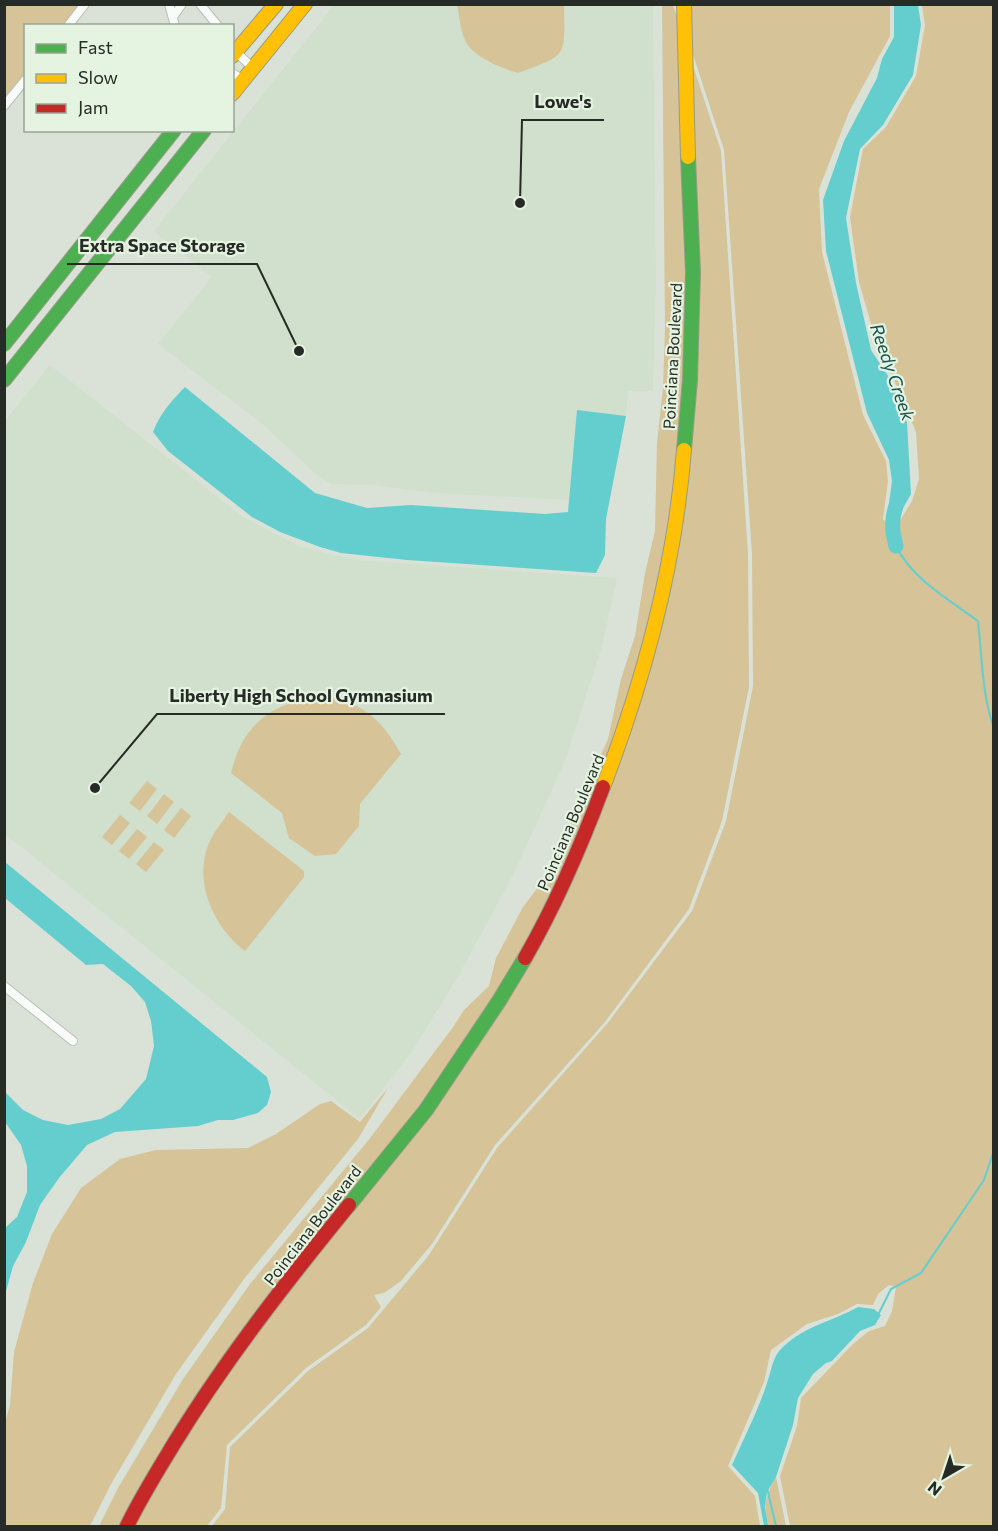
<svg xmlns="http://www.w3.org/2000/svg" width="998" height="1531" viewBox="0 0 998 1531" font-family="Commissioner,sans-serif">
<rect width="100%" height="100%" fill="#dae2d8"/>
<!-- built -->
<g fill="#d1dfcd">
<polygon points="334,5 457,5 464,39 565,40 564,5 653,5 656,285 653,391 628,391 626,416 577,411 569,500 435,493 375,485 331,484 316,474 261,423 158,344 212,277 154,231"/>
<polygon points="50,365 243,517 299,546 355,560 617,578 602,646 565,761 512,877 455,982 410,1054 360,1119 5,834 4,422"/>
</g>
<!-- green -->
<g fill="#d6c398">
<polygon points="5,5 80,5 63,25 26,26 25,73 5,99"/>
<path d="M457 5H564C565 58 568 54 518 73 501 68 470 56 464 38 460 27 459 15 457 5Z"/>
<polygon points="662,5 673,5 721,151 748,554 749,687 722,821 689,909 605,1022 495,1145 432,1244 401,1281 384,1293 374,1295 381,1307 366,1325 306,1368 227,1445 221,1508 207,1526 99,1526 118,1488 183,1379 250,1284 371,1137 453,1027 464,1010 489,986 496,958 523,907 551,870 608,739 621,679 635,636 645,573 655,531 657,443 663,388 665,327"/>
<polygon points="677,5 890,5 890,36 849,112 819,189 822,252 863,415 886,461 888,481 883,519 893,532 912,501 919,479 916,432 872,327 859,282 850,217 863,149 886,127 916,76 925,25 922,5 993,5 993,1526 790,1526 780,1476 797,1426 801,1398 853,1344 869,1331 885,1326 892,1311 896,1287 889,1285 878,1294 873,1305 857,1304 838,1314 807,1324 771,1350 764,1382 728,1466 755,1496 760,1526 212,1526 225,1509 230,1447 308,1371 368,1328 429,1255 497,1148 607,1024 692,911 726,821 753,686 752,554 724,150"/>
<path d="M318 697C360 699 381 718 401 754L360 804 359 826 336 854 315 856 289 838 282 813 231 773C242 726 270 703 318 697Z"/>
<polygon points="147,781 157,789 140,811 129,803"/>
<polygon points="164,794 174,802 157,824 147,816"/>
<polygon points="181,808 191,816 174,838 164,830"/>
<path d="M229 812 304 871V877L245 951C211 925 190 875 213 835 218 827 224 819 229 812Z"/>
<polygon points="120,815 130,823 112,845 102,837"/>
<polygon points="137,829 147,837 129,859 119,851"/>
<polygon points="154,842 164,850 146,872 136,864"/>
<polygon points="388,1088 358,1139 244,1279 176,1374 111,1484 90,1526 5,1526 5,1423 10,1405 14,1352 33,1283 52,1234 81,1188 120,1159 156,1150 248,1148 276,1134 320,1104 331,1101 360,1122"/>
<path d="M776 1477 786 1526H768C763 1507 766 1493 776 1477Z"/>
</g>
<!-- water -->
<g fill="#64cece">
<polygon points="894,5 918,5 921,25 913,75 883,125 860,149 846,218 856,283 871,350 890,379 907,422 911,494 893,526 887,518 892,481 889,460 867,413 826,251 823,200 844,141 877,78 882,59 894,37"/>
<path d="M185 387 315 493 367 508 411 505 545 514 568 512 577 410 626 416 606 519 605 555 596 573 407 560 341 553 320 547 280 532 252 517 168 451 153 432C160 414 171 401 185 387Z"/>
<polygon points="5,862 267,1077 271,1092 267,1105 258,1113 233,1120 218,1120 198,1126 115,1132 87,1145 59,1178 40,1205 26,1242 13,1266 5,1295 5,1228 17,1217 27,1192 27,1166 21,1145 5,1122 5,1092 23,1110 43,1120 68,1125 101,1119 120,1109 146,1079 154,1046 151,1021 145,1002 131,986 103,964 86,965 5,898"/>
<path d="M858 1307 874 1309 881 1315 875 1325 860 1331 832 1361 826 1363 813 1374 798 1398 793 1425 776 1477 767 1492 765 1507 768 1526H764L758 1493 732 1465C744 1438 758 1411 767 1383 772 1370 772 1356 784 1346 805 1326 833 1321 858 1307Z"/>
</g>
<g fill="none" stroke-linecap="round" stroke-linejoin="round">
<!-- stream -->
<g stroke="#64cece" stroke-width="2">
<path d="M896 546C913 580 948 599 978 621 982 658 982 694 994 729"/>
<polyline points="878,1315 891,1289 921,1273 984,1180 994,1150"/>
<polyline points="767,1488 776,1526"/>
</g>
<!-- river -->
<path stroke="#64cece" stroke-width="15" d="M896 546C892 531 891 520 896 506"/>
<defs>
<g id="street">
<polyline points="169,4 175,26"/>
<polyline points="200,4 218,26"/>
<polyline points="173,17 182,4"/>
<polyline points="68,26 85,4"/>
<polyline points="234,50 253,68"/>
<polyline points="232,73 244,80"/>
<polyline points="4,106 26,79"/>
<polyline points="4,986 73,1041"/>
</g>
<g id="fast">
<polyline points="4,344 174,130"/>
<polyline points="4,380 204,130"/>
<polyline points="684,450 690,380 693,272 688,157"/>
<polyline points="349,1205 426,1110 499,1001 525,958"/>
</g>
<g id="slow">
<polyline points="684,4 688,157"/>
<polyline points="232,56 276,4"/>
<polyline points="232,94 305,4"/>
<path d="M603 787C644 680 675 566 684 450"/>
</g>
<g id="jam">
<path d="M525 958C556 904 581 846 603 787"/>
<path d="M127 1526C141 1497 158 1470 175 1442 226 1359 287 1281 349 1205"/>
</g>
</defs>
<!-- street casing -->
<use href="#street" stroke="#b9bfb8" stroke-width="10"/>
<!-- fast casing -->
<use href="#fast" stroke="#979b89" stroke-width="16"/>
<!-- slow casing -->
<use href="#slow" stroke="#979b89" stroke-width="16"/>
<!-- jam casing -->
<use href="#jam" stroke="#979b89" stroke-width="16"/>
<!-- street -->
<use href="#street" stroke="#f9fbf9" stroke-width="8"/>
<!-- fast -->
<use href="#fast" stroke="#4caf50" stroke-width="14"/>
<!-- slow -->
<use href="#slow" stroke="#ffc107" stroke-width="14"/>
<!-- jam -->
<use href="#jam" stroke="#c62828" stroke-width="14"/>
</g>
<g text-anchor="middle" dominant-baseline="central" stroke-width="4.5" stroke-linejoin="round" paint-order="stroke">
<!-- street labels -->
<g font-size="16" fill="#262b25" stroke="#e5f3e1">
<text transform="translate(672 356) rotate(-87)">Poinciana Boulevard</text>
<text transform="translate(570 822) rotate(-67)">Poinciana Boulevard</text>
<text transform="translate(312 1225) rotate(-52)">Poinciana Boulevard</text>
</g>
<!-- water labels -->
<g font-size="18" font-style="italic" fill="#165253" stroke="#e5f3e1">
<text transform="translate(893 372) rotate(71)">Reedy Creek</text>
</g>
</g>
<!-- callouts -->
<path fill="none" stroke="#262b25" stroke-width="2" d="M520 203L522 120H604M299 351L257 264H67M95 788L157 714H445"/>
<g fill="#262b25" stroke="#e5f3e1" stroke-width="2">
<circle cx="520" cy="203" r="6"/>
<circle cx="299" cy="351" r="6"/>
<circle cx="95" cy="788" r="6"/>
</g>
<g font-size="18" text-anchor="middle" font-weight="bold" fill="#262b25" stroke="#e5f3e1" stroke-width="4.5" stroke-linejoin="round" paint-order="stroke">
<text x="563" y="108">Lowe's</text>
<text x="162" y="252">Extra Space Storage</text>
<text x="301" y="702">Liberty High School Gymnasium</text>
</g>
<!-- border -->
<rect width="998" height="1531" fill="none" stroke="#262b25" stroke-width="12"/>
<!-- legend -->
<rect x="24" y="24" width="210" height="108" fill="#e5f3e1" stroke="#99a396" stroke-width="1.5"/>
<rect x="36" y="44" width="30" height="9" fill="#4caf50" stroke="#99a396" stroke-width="1.5"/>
<text x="78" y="54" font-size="18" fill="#262b25">Fast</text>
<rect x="36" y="74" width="30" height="9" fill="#ffc107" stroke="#99a396" stroke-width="1.5"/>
<text x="78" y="84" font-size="18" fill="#262b25">Slow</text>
<rect x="36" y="104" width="30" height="9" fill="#c62828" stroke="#99a396" stroke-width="1.5"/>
<text x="78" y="114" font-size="18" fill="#262b25">Jam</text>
<!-- north arrow -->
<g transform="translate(944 1477) rotate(219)" stroke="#e5f3e1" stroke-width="4.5" paint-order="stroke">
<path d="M0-4.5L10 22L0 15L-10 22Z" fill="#262b25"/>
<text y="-9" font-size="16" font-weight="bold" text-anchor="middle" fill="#262b25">N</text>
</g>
</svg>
